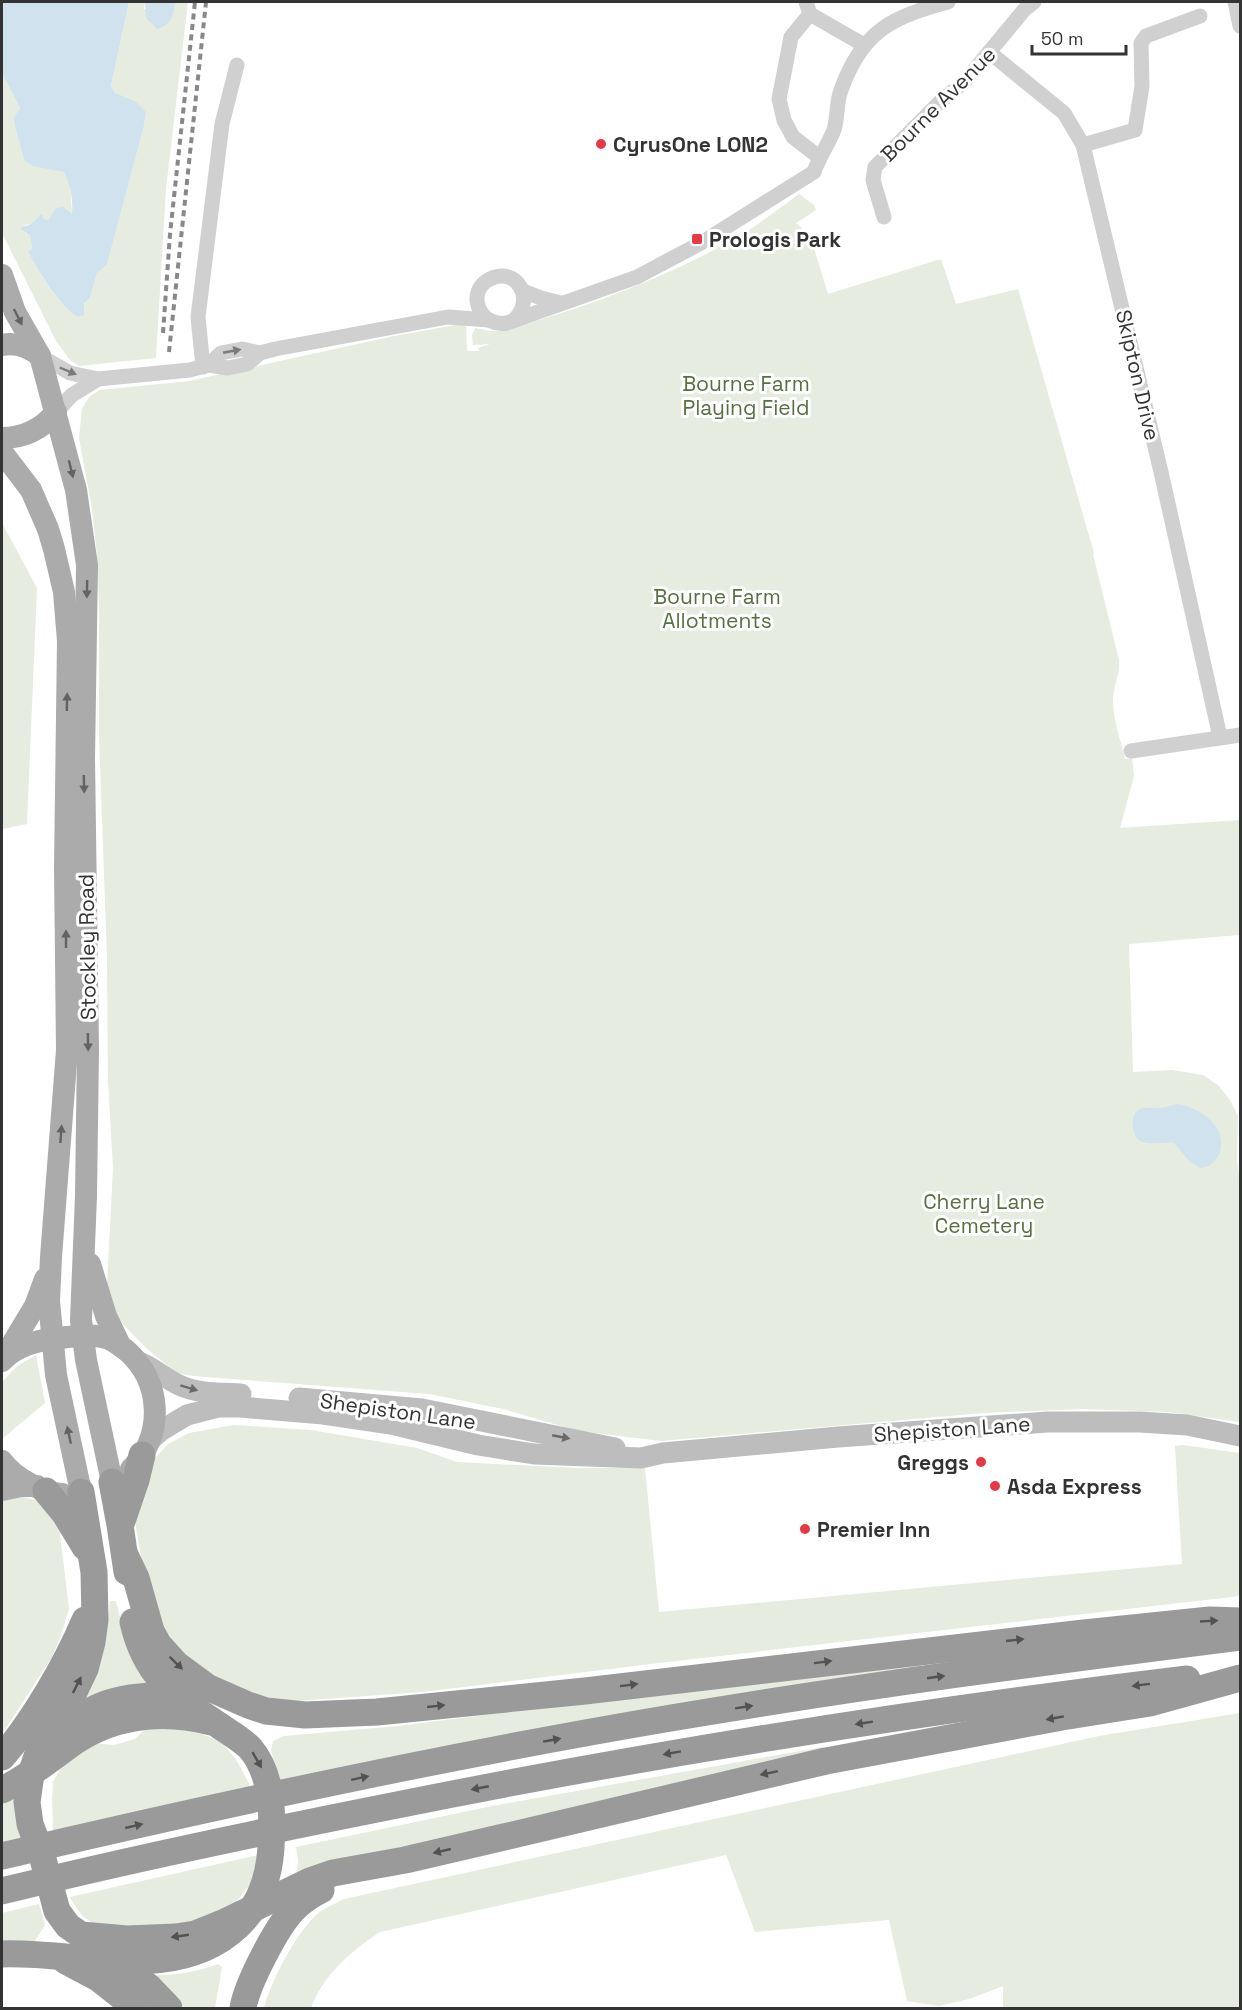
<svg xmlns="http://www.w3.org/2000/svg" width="1242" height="2010" viewBox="0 0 1242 2010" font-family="'Space Grotesk',sans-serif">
<rect width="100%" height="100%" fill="#fff"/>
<!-- green -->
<g fill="#e6ecdf">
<path d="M129 2H145L144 9 174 10 175 2H188L166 189 156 358 79 366 70 360 56 341 2 233V73L20 108 13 119 24 160 64 171 70 182 72 215 56 208 48 220 44 219 42 213 31 224 25 225V233L30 236 32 248 28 252C40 275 56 301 77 317L83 315 84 303 90 298 97 273 107 263 144 126 146 112 115 93 111 86Z"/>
<path d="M799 194 814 205 816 210 796 223 810 235 828 294 941 259 956 304 1018 289 1094 553 1093 554 1119 660C1120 674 1114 685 1113 698 1112 717 1121 741 1125 759L1132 758 1134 776 1120 828 1240 820V935L1129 944 1133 1072 1172 1070 1203 1075 1219 1086 1230 1100 1238 1116 1237 1159 1240 1186V1422L1169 1412 1082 1409 983 1413 661 1441 578 1431 503 1409 429 1394 193 1376 177 1373 147 1349 119 1320 111 1302 107 1284 113 1168 108 1081 107 957 99 736V608L97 555 92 509 79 438 82 409 89 397 100 390 189 381 394 336 466 323 467 351H479L478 348 490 344 473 345 472 335 475 328 490 331H502C580 309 656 282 727 243 753 229 776 211 799 194Z"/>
<polygon points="2,523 37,588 27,824 2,829"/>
<polygon points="36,1355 45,1403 2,1439 3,1381 17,1366"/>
<polygon points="233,1425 311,1430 417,1448 457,1462 577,1468 645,1468 659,1612 1182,1564 1175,1446 1183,1445 1240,1453 1240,1596 659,1663 423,1692 268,1703 182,1660 169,1645 147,1591 134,1516 147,1467 168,1444 189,1433"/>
<polygon points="19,1496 44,1502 67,1531 60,1534 69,1609 60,1638 52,1657 2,1734 2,1499"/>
<polygon points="110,1601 116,1601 124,1632 157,1686 80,1703 106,1635"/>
<polygon points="921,1664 921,1668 279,1780 271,1750 273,1741 284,1736 398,1726 674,1691"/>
<path d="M1240 1713V2008H1003V1986L969 1999 939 2006 907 2001 889 1920 755 1932 726 1855 380 1932C350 1952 324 1974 311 2008H264C271 1981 295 1935 316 1915 323 1908 335 1904 344 1899L1099 1736Z"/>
<path d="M162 1726C214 1736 227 1735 250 1786L53 1831 52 1798 53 1782 62 1765 95 1743 114 1745 135 1739 144 1730Z"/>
<polygon points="823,1747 823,1758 297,1878 298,1860 296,1847 492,1806"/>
<polygon points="18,1795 21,1838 2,1843 2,1803"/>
<path d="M263 1854 256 1877 236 1902 194 1926 99 1927C84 1919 78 1912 70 1897Z"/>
<polygon points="39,1904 45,1925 35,1941 2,1944 2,1913"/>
<path d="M218 1964 222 1967 215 2008H185L156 1975C178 1975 197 1972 218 1964Z"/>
</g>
<!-- water -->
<g fill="#cfe2ee">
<path d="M2 2H129L111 86 115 93 136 102 146 112 144 126 107 264 97 273 90 298 84 303V315L77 317C56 301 40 274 28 252L32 248 30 236 20 228 31 224 42 213 44 219 48 220 56 208 63 207 72 214C73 200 71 185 64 172L33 166 24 160 13 119 20 108 2 73Z"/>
<path d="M145 2H175C174 15 171 25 157 29L146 18Z"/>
<path d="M1178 1104C1202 1108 1233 1131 1217 1158 1212 1164 1209 1167 1201 1168L1190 1162 1174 1143C1164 1141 1150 1146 1140 1141 1135 1138 1133 1130 1133 1125 1132 1105 1146 1108 1159 1108 1165 1108 1172 1105 1178 1104Z"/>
</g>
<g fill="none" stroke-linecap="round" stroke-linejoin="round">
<!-- street -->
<g stroke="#d0d0d0" stroke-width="15">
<polyline points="806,2 810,14 864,45"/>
<polyline points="1235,2 1240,26"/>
<polyline points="810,14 791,37 779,99 784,120 793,137 819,157"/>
<polyline points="989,52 1064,113 1083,145 1161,472 1220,737"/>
<polyline points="1083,145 1135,130 1142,86 1141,43 1146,36 1200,16"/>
<polyline points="884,217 873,180 875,167 939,103 966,80 1024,10 1034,2"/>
<polyline points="523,291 541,298 561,303"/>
<path d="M515 319C535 299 517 266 490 279 465 291 479 328 507 323L637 277 701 243 814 172C819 157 828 145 834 130 838 117 836 103 841 90 862 31 892 17 948 2"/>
<polyline points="40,356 70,373 98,379 190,370 208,365 221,353 242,349 260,353"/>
<polyline points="208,365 228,368 247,364 260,353 275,349 448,317 489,320"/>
<polyline points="203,367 198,317 222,124 237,65"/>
<polyline points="56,412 72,395 98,379"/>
<polyline points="1131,751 1240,735"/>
</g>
<!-- secondary -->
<g stroke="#bdbdbd" stroke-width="21">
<path d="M137 1361C155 1368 164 1378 179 1385 198 1394 221 1393 241 1394"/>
<polyline points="299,1398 422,1409 615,1448"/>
<polyline points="149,1441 162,1430 187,1415 218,1407 240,1407 323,1414 391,1424 478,1445 534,1454 641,1458 663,1453 838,1437 1048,1422 1140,1422 1187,1425 1240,1436"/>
</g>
<!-- primary -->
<g stroke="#ababab" stroke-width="22">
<polyline points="2,275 15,312 40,356 76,490 87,565 84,758 88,1049 86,1196 81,1320 86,1360 112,1482"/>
<path d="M2 345C16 342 29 347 40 356"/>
<path d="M2 438C23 438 42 429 56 412"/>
<polyline points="2,452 31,490 48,529 54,549 64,592 68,641 65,868 67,1050 51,1257 49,1301 56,1375 81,1492"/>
<polyline points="90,1264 106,1316 120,1345"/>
<polyline points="5,1356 35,1306 45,1279"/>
<path d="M2 1361C16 1346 36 1341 56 1338 72 1337 91 1333 106 1338 113 1340 120 1346 126 1350 162 1381 165 1435 131 1469"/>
<path d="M2 1461C14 1477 41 1493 62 1494"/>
<polyline points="2,1490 21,1486 37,1486"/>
</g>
<!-- highway -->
<g stroke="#9a9a9a" stroke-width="27">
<polyline points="112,1482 120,1525 127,1572"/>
<polyline points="46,1491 65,1514 85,1547"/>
<polyline points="81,1492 94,1572 95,1620 92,1642 85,1669 74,1692 41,1745 31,1774 27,1802 30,1824 43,1859 57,1911 68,1926 81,1935 127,1939 176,1937 195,1934 225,1922 310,1881 333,1873 405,1860 504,1837 826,1761 1062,1717 1150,1703 1240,1678"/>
<polyline points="121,1524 136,1480 142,1455"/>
<polyline points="125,1555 136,1578 151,1631 158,1644 177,1665 207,1687 248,1705 266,1711 305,1715 377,1712 585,1691 1084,1633 1210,1620 1240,1621"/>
<path d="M57 1746C75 1709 114 1697 153 1696 164 1696 175 1695 186 1698"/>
<path d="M2 1757C34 1721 66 1664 85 1620"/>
<path d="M2 1790C26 1778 45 1763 67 1747 109 1715 161 1709 211 1722"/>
<path d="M2 1856C223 1804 446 1756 671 1718 860 1686 1050 1661 1240 1637"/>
<path d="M2 1891C131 1859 261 1832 392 1806 655 1753 920 1711 1187 1679"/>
<path d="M2 1954C78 1951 176 1985 238 1926 260 1905 269 1878 271 1848 273 1815 273 1775 250 1748 240 1738 228 1732 217 1724 173 1695 145 1675 133 1622"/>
<polyline points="108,1958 149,1987 169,2008"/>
<polyline points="66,1961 98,1978 136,2008"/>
<path d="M243 2008C247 1984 277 1926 294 1909 302 1901 311 1895 321 1890"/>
</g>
<!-- rail -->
<g stroke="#888" stroke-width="4" stroke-dasharray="6 4.5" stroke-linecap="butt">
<polyline points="163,333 170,234 195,2"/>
<polyline points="169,352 206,2"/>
</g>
</g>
<!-- one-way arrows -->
<defs><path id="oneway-solid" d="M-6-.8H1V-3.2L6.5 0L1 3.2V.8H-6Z" transform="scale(1.5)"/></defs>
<g fill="#636363">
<use href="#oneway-solid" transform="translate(18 317) rotate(63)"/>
<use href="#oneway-solid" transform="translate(71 469) rotate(76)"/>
<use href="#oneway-solid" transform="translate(87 589) rotate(91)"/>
<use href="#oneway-solid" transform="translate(67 702) rotate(-89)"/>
<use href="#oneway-solid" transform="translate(84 784) rotate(89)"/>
<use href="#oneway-solid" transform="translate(66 939) rotate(-90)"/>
<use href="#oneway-solid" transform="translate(88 1042) rotate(89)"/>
<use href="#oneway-solid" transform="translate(61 1134) rotate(-86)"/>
<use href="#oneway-solid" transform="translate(69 1435) rotate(-102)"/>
</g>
<g fill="#7a7a7a">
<use href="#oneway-solid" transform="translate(232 351) rotate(-11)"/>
<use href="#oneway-solid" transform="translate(68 371) rotate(23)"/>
</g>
<g fill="#6a6a6a">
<use href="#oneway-solid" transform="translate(189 1388) rotate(17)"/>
<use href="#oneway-solid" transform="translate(561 1437) rotate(11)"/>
</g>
<g fill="#525252">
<use href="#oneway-solid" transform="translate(1209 1621) rotate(-3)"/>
<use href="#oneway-solid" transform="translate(1015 1640) rotate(-6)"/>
<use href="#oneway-solid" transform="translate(823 1662) rotate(-7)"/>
<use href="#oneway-solid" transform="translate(176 1663) rotate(44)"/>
<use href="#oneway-solid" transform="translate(936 1677) rotate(-8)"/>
<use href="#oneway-solid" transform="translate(77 1685) rotate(-63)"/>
<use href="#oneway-solid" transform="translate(629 1685) rotate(-7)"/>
<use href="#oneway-solid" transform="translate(1141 1685) rotate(173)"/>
<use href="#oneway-solid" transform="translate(436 1706) rotate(-6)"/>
<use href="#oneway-solid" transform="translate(744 1707) rotate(-9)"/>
<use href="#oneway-solid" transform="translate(1055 1718) rotate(170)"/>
<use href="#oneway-solid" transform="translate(864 1723) rotate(171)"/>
<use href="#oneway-solid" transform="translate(552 1740) rotate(-10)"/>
<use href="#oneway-solid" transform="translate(672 1753) rotate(170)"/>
<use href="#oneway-solid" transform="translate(257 1760) rotate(60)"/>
<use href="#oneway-solid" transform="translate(769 1773) rotate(168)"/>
<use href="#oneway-solid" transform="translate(360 1778) rotate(-12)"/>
<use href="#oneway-solid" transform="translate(480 1788) rotate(169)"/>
<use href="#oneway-solid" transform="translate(134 1826) rotate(-13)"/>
<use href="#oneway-solid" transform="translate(442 1851) rotate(167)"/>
<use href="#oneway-solid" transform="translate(180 1936) rotate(172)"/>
</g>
<!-- markers -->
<g fill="#e63946" stroke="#fff" stroke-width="2">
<circle cx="601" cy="144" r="6"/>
<rect x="691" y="233" width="12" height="12" rx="3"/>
<circle cx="981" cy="1462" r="6"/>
<circle cx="995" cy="1486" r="6"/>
<circle cx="805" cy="1529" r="6"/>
</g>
<g text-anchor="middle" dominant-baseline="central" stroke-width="6" stroke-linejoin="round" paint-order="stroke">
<!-- street labels -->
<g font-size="21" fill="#333" stroke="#fff">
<text transform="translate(938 104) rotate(-45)">Bourne Avenue</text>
<text transform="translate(1138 375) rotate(77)">Skipton Drive</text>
<text transform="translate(87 947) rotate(-91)">Stockley Road</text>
<text transform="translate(398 1411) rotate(8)">Shepiston Lane</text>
<text transform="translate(952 1429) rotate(-4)">Shepiston Lane</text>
</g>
<!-- poi labels -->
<g font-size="21" font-weight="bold" fill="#333" stroke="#fff" text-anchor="start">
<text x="613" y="144">CyrusOne LON2</text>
<text x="709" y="239">Prologis Park</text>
<text x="969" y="1462" text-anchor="end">Greggs</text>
<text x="1007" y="1486">Asda Express</text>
<text x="817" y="1529">Premier Inn</text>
</g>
<!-- park labels -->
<g font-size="21" fill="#56703f" stroke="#fff">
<text x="746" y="383">Bourne Farm<tspan x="746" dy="24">Playing Field</tspan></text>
<text x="717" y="596">Bourne Farm<tspan x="717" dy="24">Allotments</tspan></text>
<text x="984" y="1201">Cherry Lane<tspan x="984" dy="24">Cemetery</tspan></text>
</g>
</g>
<!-- border -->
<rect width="1242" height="2010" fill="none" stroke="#333333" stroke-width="6"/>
<!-- scale -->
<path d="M1032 45v9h94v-9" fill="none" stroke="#333333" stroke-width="3"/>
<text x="1041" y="45" font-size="18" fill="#333333" stroke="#ffffff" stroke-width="4.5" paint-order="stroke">50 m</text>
</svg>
